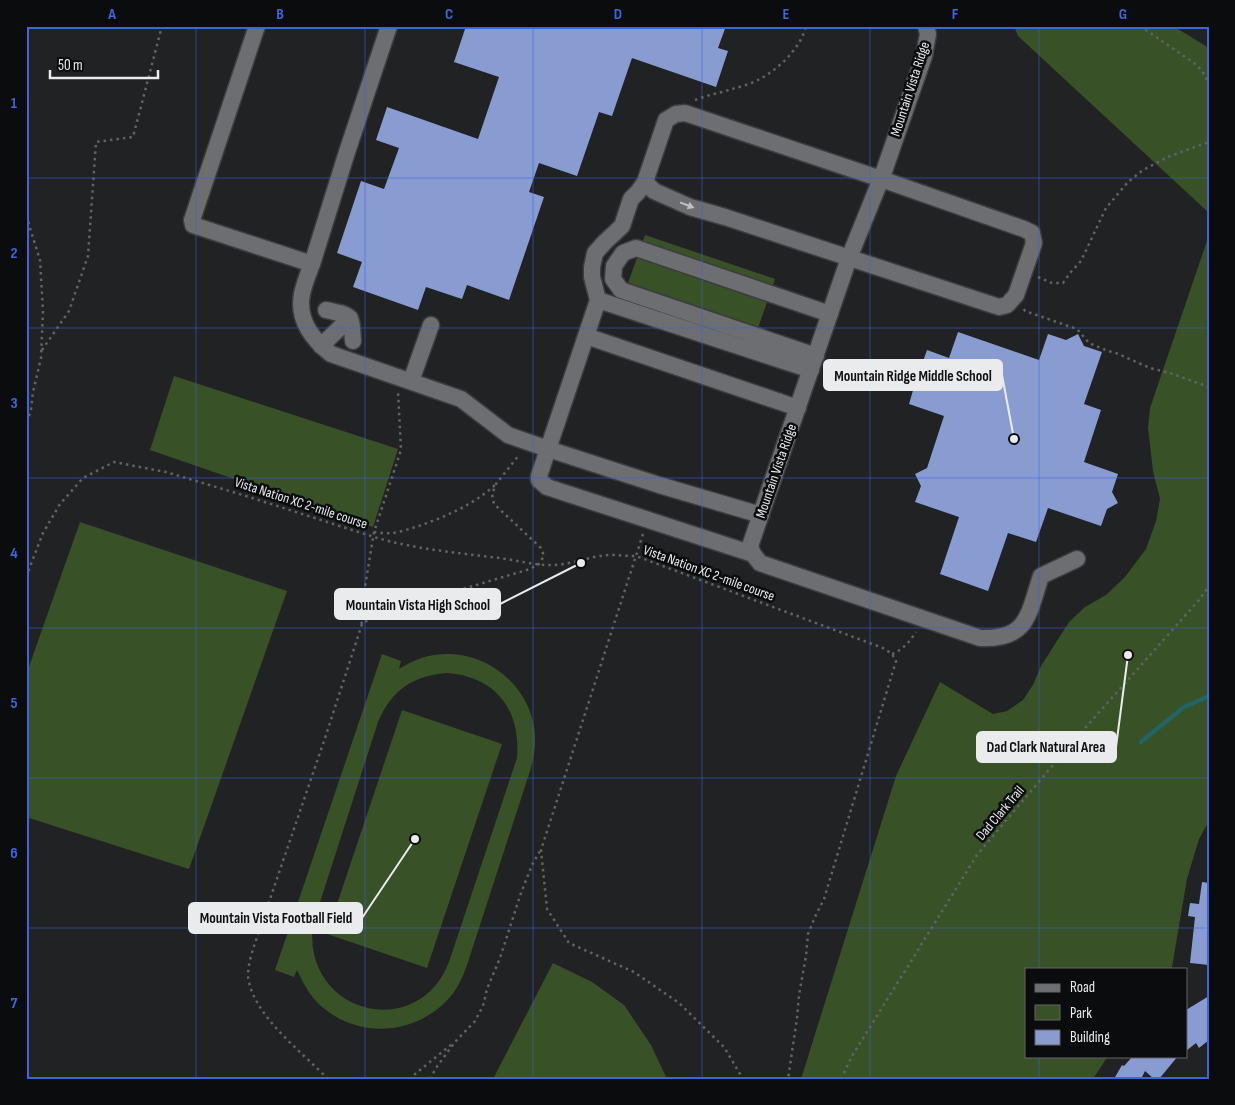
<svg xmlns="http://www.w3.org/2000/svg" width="1235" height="1105" viewBox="0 0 1235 1105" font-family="'Sofia Sans Condensed',sans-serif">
<rect width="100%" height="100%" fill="#212224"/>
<!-- green -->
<g fill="#395126" fill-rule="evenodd">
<polygon points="1014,26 1173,26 1209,48 1209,213 1018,36"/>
<polygon points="645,235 775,279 750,351 620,306"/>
<polygon points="1209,235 1209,821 1199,839 1187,879 1172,967 1171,969 1026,969 1026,1056 1108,1056 1093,1079 801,1079 896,776 940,682 993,714 1007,711 1023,700 1033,685 1041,666 1069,622 1085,607 1106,595 1125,577 1146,549 1156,521 1160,499 1153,471 1148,428 1150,408"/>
<polygon points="174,376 398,449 373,527 150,450"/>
<polygon points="80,522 287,591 189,869 26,817 26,675"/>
<path d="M382 654 401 661 399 669C410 662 421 657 434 655 479 648 523 678 533 722 537 738 535 755 530 771L468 962C464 974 459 986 451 996 420 1033 364 1040 326 1010 312 1000 304 985 297 970L294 977 275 970ZM446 673C495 676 521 709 517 758L450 959C421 1044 301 1015 313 924L378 722C392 690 412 676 446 673Z"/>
<polygon points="402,710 502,744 427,968 327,934"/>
<polygon points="553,963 592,982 624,1005 651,1045 667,1079 493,1079"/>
</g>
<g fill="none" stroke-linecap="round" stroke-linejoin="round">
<!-- stream -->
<polyline stroke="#216565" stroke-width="4.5" points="1141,742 1184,707 1209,696"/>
</g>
<!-- building -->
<g fill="#889cd2">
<polygon points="466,26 726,26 718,48 728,51 716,87 632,58 612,116 599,112 577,176 539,163 529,192 544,197 509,300 467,285 462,299 426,287 418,310 353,287 362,262 337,253 361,181 384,189 399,148 376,140 387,107 478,139 499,77 454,62"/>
<polygon points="958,332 1039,360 1048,334 1066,340 1078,334 1084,346 1102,352 1084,404 1101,410 1084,462 1118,474 1112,492 1118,503 1107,509 1101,526 1048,508 1036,542 1008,533 988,591 940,574 959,517 915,502 921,486 915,474 927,468 944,416 909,404 914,387 909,375 920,370 927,350 949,358"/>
<polygon points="1202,882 1209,883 1209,965 1190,963 1195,917 1188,916 1190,903 1199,904"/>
<polygon points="1209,996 1209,1040 1199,1048 1196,1043 1186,1051 1186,1010"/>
<polygon points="1133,1056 1178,1056 1159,1079 1154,1079 1145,1071 1141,1079 1114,1079 1122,1065 1124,1066"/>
</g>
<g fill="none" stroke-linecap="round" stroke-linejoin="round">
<defs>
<g id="minor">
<path d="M257 26 192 220 193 225 312 264C308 274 304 284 302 294 297 320 312 339 331 354L461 399 508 435 548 449 659 485 761 515"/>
<path d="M926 26 928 34 924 56 883 174 849 258 750 546 753 554 760 563 980 638C1028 640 1028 615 1041 576L1077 559"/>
<polyline points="312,264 347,152 389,26"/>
<polyline points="598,300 811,370"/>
<path d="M326 310C353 316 351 313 353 341"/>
<polyline points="586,336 598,300 592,277 592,267 595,253 605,242 622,226 631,199 638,192 645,182 666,120 676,114 685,113 881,179 1024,229 1032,233 1034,243 1016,295 1007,305 999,307 725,217 690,207 654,191 645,182"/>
<polyline points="321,346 350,318"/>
<polyline points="816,356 621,290 613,279 614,266 623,253 636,248 830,314"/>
<polyline points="411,381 431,325"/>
<polyline points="753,554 547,487 539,480 539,476 586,336 798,408"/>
</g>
</defs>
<!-- minor casing -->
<use href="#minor" stroke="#3c3d3f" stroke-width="19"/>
<!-- path -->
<g stroke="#626365" stroke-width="2.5" stroke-dasharray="2.5 4" stroke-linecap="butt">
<polyline points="1140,26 1197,65 1205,75 1209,85"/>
<path d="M695 100C707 95 720 93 732 89 740 87 750 84 758 80 778 70 801 48 806 26"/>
<polyline points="26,209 29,225 40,260 43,310 41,358 33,392 31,409 27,423 26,445"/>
<polyline points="1038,277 1052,283 1063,283 1070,273 1081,261 1106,208 1128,182 1143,170 1170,156 1209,142"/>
<polyline points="1024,309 1025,311 1077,329 1089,343 1108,351 1116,353 1150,368 1170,373 1209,387"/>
<polyline points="42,350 69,311 88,256 96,142 133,137 162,26"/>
<path d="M374 532C379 532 385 534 390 533 399 533 408 529 416 527 445 517 473 505 495 485"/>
<polyline points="643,534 541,850 547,909 569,943 634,972 679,1003 724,1047 743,1079"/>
<path d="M26 577 43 533 60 504 83 478 114 462 166 472 246 496 374 537C417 550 462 553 506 559 520 561 534 565 548 565 569 566 589 556 609 555 618 555 627 556 636 556L883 648 892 654 896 661 824 899 815 917 808 934 806 956 799 995 797 1018 788 1079"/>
<polyline points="362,624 360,617 374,532 401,450 398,391"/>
<path d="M892 654C903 650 910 641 916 632"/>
<path d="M328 1079C302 1052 252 1015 248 976 248 966 251 955 254 946L326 735 362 624 371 618 426 600 530 569 539 564 544 556 541 548 494 504 492 494 496 484 519 455"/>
<polyline points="409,1079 452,1044"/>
<polyline points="430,1079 436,1068 455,1042 475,1021 483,1006 487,989 500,958 521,893 532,865 540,851"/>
<polyline points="841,1079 852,1056 977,855 1070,745 1199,600 1209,586"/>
</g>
<!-- minor -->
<use href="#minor" stroke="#6d6e71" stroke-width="16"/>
</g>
<!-- one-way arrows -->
<defs><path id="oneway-solid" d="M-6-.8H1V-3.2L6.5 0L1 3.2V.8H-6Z" transform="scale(1.25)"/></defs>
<use fill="#bebfc2" href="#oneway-solid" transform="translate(687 205) rotate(21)"/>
<!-- grid -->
<path fill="none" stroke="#3c66db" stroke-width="1" stroke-opacity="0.55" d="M196 26V1079M365 26V1079M533 26V1079M702 26V1079M870 26V1079M1039 26V969M26 178H1209M26 328H1209M26 478H1209M26 628H1209M26 778H1209M26 928H1209M1039 1056V1079"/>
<g text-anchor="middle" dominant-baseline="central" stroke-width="5" stroke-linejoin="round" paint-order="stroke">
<!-- street labels -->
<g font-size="14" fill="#eaebed" stroke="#0b0c0d">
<text transform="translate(910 89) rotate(-72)">Mountain Vista Ridge</text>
<text transform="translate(776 471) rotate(-71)">Mountain Vista Ridge</text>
<text transform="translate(301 503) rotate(18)">Vista Nation XC 2-mile course</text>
<text transform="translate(709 573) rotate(20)">Vista Nation XC 2-mile course</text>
<text transform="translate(1000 813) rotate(-50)">Dad Clark Trail</text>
</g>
</g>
<!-- callouts -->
<path fill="none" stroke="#eaebed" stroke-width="2" d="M1014 439L1002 375M581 563L500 604M1128 655L1116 747M415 839L362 918"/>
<g fill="#eaebed" stroke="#0b0c0d" stroke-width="2">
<circle cx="1014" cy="439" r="5"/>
<circle cx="581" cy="563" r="5"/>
<circle cx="1128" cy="655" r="5"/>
<circle cx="415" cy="839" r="5"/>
</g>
<g fill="#eaebed" stroke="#eaebed" stroke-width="2">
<rect x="824" y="360" width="178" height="30" rx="5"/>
<rect x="335" y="589" width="165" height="30" rx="5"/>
<rect x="977" y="732" width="139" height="30" rx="5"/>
<rect x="189" y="903" width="173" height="30" rx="5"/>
</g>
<g font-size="15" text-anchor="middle" font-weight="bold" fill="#111">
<text x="913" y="381">Mountain Ridge Middle School</text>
<text x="418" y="610">Mountain Vista High School</text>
<text x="1046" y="752">Dad Clark Natural Area</text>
<text x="276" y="923">Mountain Vista Football Field</text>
</g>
<!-- border -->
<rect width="1235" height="1105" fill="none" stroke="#0b0c0d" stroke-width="55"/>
<!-- legend -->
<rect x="1025" y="968" width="162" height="90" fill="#0b0c0d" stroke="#646567"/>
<rect x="1035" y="984" width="25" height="8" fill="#6d6e71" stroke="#646567"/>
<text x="1070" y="992" font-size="15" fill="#eaebed">Road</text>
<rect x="1035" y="1005" width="25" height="15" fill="#395126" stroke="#646567"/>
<text x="1070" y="1018" font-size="15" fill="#eaebed">Park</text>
<rect x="1035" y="1030" width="25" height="15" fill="#889cd2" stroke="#646567"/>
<text x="1070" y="1042" font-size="15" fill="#eaebed">Building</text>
<!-- scale -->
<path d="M50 70v8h108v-8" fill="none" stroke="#eaebed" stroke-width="2.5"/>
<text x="58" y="70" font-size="15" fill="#eaebed" stroke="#0b0c0d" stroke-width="4" paint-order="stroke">50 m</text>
<rect x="28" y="28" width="1180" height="1050" fill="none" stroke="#3c66db" stroke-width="2"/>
<g font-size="16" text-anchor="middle" font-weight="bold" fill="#3c66db">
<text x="112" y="19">A</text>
<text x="280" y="19">B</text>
<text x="449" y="19">C</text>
<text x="618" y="19">D</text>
<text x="786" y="19">E</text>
<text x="955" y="19">F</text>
<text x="1123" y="19">G</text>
<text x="14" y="108">1</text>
<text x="14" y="258">2</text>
<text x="14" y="408">3</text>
<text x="14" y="558">4</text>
<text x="14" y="708">5</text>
<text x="14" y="858">6</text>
<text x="14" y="1008">7</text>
</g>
</svg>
